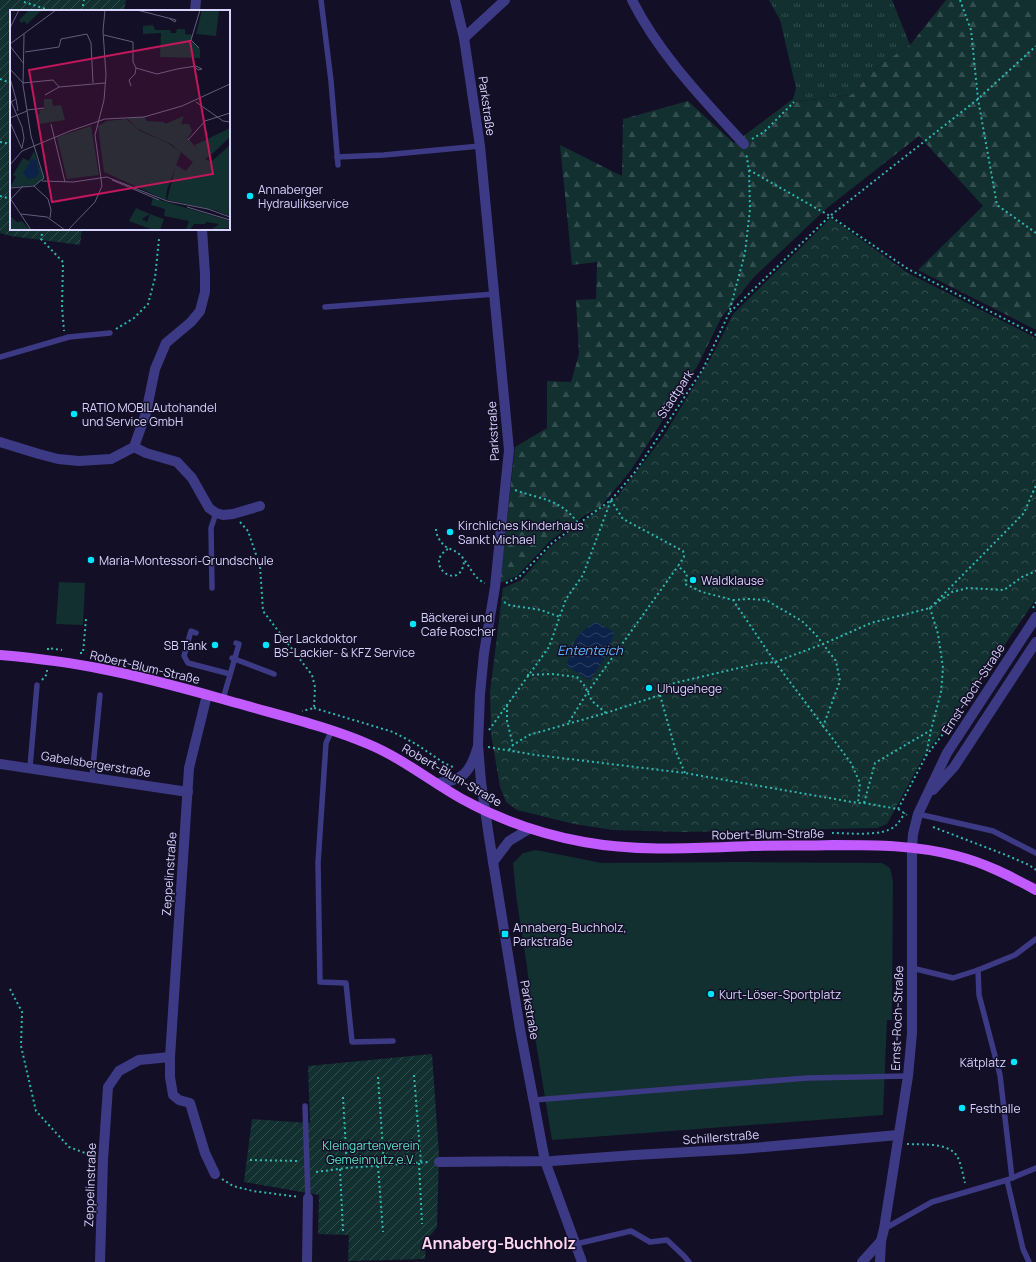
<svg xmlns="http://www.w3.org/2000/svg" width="1036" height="1262" viewBox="0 0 1036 1262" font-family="Manrope,sans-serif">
<defs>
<pattern id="grass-tufts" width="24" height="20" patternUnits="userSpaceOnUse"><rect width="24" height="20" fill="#12302f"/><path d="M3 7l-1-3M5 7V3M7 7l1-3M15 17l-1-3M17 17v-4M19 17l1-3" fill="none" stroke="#344d4e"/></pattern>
<pattern id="forest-firs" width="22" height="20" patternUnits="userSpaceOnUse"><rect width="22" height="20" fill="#12302f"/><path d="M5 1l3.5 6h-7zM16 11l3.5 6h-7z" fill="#344d4e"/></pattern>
<pattern id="park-crowns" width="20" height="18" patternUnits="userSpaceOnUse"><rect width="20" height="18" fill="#12302f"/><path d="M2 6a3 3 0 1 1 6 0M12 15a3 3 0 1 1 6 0" fill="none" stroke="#344d4e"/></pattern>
<pattern id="garden-furrows" width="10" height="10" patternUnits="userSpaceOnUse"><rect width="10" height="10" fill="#12302f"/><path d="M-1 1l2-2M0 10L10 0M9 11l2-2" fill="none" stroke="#344d4e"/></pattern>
<pattern id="water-waves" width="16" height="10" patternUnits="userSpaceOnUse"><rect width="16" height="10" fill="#0c2248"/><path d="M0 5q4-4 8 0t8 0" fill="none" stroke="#2f4163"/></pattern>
</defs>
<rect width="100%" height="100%" fill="#130f26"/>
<!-- grass -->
<polygon fill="url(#grass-tufts)" points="769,0 892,0 910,45 878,66 851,95 794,102 793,99 796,88 780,20"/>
<!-- forest -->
<polygon fill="url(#forest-firs)" points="946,0 1036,0 1036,330 918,270 983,206 919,136 827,208 754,277 721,318 698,365 631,470 598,510 588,513 550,541 517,576 500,583 515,447 547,428 547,381 571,382 579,354 576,300 596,299 597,262 572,265 560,145 622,176 623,119 688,101 734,143 793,99 795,102 851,95 878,66 910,45"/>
<!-- park -->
<polygon fill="url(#park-crowns)" points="831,218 908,273 1036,338 1036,599 989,668 924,756 887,824 877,828 683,832 613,830 574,824 517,810 506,802 500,787 491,734 490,692 503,588 521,580 550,547 590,516 617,497 663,437 712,356 733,314"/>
<!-- garden -->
<g fill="url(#garden-furrows)">
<polygon points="0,0 126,0 124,11 11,11 11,229 82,229 80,245 11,236 0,233"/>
<polygon points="432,1054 439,1154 437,1227 426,1241 425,1259 348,1261 349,1235 318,1234 319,1195 244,1182 252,1119 310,1123 308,1066"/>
</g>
<!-- pitch -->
<g fill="#12302f">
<polygon points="59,582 85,583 83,625 56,624"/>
<polygon points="536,850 602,863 744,862 882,863 890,868 893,881 892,1020 887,1020 883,1115 552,1140 534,1031 527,967 516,895 513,863 523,853"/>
</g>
<!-- water -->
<path fill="url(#water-waves)" d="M596 622 611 630 614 633C608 653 603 664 589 680L567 666C572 643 575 634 596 622Z"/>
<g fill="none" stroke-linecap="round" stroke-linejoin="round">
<!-- path -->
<g stroke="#2fb8b0" stroke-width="2" stroke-dasharray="2 3" stroke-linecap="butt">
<polyline points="960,0 971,30 978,99 997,205 1036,233"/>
<polyline points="24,2 52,11"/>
<polyline points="82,11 84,0"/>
<polyline points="0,79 11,83"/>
<polyline points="752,139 764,132 794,102"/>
<polyline points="0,142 11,144"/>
<polyline points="749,170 830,216 908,269 1036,335"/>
<polyline points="0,196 11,199"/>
<polyline points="43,229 41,239 63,262 62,307 64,331"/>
<polyline points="730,312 830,216 978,99 1036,46"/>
<polyline points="116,329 134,318 148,304 155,278 159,239"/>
<path d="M515 490C542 500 559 498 578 523"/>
<polyline points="611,500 623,519 683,551 684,557 678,566 687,574 685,584 702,592 733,600 775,662 851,763 860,783 858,803"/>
<polyline points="240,522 248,531 260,566 263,611 312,675 315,687 314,708 302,711"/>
<path d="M436 529C436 534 439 540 442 543 446 549 453 549 458 553 469 562 472 578 485 583"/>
<path d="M448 549C422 564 460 593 464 562"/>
<polyline points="506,583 519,577 552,543 611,500 635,472 703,369 729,313 745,253 750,209 749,170 746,153"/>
<polyline points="733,600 749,599 766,600 802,621 816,635 836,661 840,681 824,724 822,726"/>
<polyline points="504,602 509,605 541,610 560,617"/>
<polyline points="935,604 952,592 968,588 1004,590 1022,577 1036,571"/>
<polyline points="1033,608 1036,602"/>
<polyline points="48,650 48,648 62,650"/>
<polyline points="80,653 83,653 86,619"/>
<polyline points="527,675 552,674 577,677 584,685 592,701 606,713"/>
<polyline points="42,680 47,674 47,670"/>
<polyline points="660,695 676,752 685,773"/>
<polyline points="507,705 507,721 513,745"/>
<polyline points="314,708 393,732 416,744 444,763 455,768"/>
<polyline points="569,722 587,693 678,566"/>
<polyline points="489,730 549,647 566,599 583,575 611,500"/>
<polyline points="488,747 536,755 685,773 858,803 864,803 898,809 907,815"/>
<polyline points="509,750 513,745 529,735 606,713 660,695 670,684 756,664 775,662 823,644 871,623 930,608 1024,513 1036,485"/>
<polyline points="926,756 931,730 941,692 943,668 938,634 930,608 931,607"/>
<polyline points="864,803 875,763 931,730"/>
<polyline points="898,809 926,756 959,713"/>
<polyline points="933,827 1006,855 1029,865 1036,870"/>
<path d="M832 833C847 833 884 837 895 826 899 823 902 817 905 813"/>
<polyline points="10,989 22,1012 21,1046 36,1111 69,1147 93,1156"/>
<polyline points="414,1075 421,1163"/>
<polyline points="378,1077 384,1165"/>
<polyline points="343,1097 347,1168"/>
<path d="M907 1144C922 1145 948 1142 957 1156 961 1163 963 1175 965 1183"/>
<polyline points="250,1160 299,1161"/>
<polyline points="419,1163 422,1224"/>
<polyline points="378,1166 383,1232"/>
<polyline points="340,1169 343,1231"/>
<polyline points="316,1172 346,1168 429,1162"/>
<polyline points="222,1179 233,1186 253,1191 299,1197"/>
</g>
<!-- service -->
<g stroke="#3d3a85" stroke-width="5.5">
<polyline points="321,0 331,81 338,165"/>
<polyline points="337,157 384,155 480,146"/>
<polyline points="325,307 495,294"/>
<polyline points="0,357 69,337 110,333"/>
<polyline points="212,588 211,528 216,513"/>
<polyline points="196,633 191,631 184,656 188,663 230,674"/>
<polyline points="232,658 274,674"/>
<polyline points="223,699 239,644 236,643"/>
<polyline points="332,730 326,743 318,863 320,982 346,983 352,1042 393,1041"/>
<polyline points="30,767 37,685"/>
<polyline points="92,777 100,695"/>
<polyline points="918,814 993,831 1036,853"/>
<polyline points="912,968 953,978 978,970 1015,955 1036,939"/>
<polyline points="978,970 979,995 1000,1075 1012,1178"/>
<polyline points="534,1100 807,1078 908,1076"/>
<polyline points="305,1106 308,1198"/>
<polyline points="1007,1180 1023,1249 1029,1262"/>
<polyline points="884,1229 932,1202 1007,1180 1036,1168"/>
<polyline points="576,1244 631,1231 650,1242 667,1240 684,1256 689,1262"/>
</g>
<!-- minor -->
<g stroke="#3d3a85" stroke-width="10">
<polyline points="455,0 464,38 480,146 509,450 495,587 484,653 480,694 478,745 481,782 489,837 520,1029 545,1161 582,1262"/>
<path d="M632 0C659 54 703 99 744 144"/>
<polyline points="195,11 196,0"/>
<polyline points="464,38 505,0"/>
<polyline points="0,442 39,454 58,459 79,461 111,459 134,447 146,413 155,369 166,343 191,322 200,311 205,292 205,274 202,229"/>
<polyline points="134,447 146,453 177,462 192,478 209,508 216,513 223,515 233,514 260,506"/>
<polyline points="0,764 188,792"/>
<path d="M437 783C462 781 470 773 477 749"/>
<polyline points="933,790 954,767 1036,642"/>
<polyline points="493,862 509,841 529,829"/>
<polyline points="170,1057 170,1077 173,1095 179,1100 190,1103 205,1153 215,1174"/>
<polyline points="439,1162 552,1161 635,1155 741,1149 898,1135"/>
<polyline points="100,1262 103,1160 108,1087 119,1071 139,1060 170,1057 189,768 207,695"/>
<polyline points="307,1262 308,1198"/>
<polyline points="862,1262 881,1241"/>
<polyline points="880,1262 881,1241 884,1229 908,1076 912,1033 912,847 913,834 918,814 947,753 1036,617"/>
</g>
<!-- primary -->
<path stroke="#c25bff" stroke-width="10" d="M0 655C34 658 68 662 102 669 150 678 197 692 244 705 286 717 328 727 368 744 402 758 430 781 462 799 500 820 540 834 584 842 639 852 696 848 751 846 779 845 806 846 833 845 875 845 916 845 957 856 985 863 1010 876 1036 890"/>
</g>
<!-- markers -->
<g fill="#00e5ff" stroke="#130f26" stroke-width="1.5">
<circle cx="250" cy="196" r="4"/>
<circle cx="74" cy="414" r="4"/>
<circle cx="450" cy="532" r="4"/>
<circle cx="91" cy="560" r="4"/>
<circle cx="693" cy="580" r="4"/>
<circle cx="413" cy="624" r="4"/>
<circle cx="215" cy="645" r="4"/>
<circle cx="266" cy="645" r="4"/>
<circle cx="649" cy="688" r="4"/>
<rect x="501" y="930" width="8" height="8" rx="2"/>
<circle cx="711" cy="994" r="4"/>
<circle cx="1014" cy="1062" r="4"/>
<circle cx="962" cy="1108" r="4"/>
</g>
<g text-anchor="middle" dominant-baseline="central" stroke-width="3" stroke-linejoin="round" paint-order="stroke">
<!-- street labels -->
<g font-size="12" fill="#d9d4ff" stroke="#130f26">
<text transform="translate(487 106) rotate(82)">Parkstraße</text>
<text transform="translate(675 394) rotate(-57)">Stadtpark</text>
<text transform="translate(493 431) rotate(-93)">Parkstraße</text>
<text transform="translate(145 667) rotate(13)">Robert-Blum-Straße</text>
<text transform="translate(973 689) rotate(-57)">Ernst-Roch-Straße</text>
<text transform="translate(96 764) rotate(9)">Gabelsbergerstraße</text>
<text transform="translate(452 775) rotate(30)">Robert-Blum-Straße</text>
<text transform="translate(768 834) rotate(-1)">Robert-Blum-Straße</text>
<text transform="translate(169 874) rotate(-86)">Zeppelinstraße</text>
<text transform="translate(530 1010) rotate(80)">Parkstraße</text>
<text transform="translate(897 1018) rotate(-88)">Ernst-Roch-Straße</text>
<text transform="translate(721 1137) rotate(-4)">Schillerstraße</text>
<text transform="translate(90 1185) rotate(-88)">Zeppelinstraße</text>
</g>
<!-- poi labels -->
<g font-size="12" fill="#d9d4ff" stroke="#130f26" text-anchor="start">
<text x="258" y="189">Annaberger<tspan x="258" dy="14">Hydraulikservice</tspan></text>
<text x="82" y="407">RATIO MOBILAutohandel<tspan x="82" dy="14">und Service GmbH</tspan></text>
<text x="458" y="525">Kirchliches Kinderhaus<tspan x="458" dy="14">Sankt Michael</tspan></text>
<text x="99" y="560">Maria-Montessori-Grundschule</text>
<text x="701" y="580">Waldklause</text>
<text x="421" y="617">Bäckerei und<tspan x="421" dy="14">Cafe Roscher</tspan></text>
<text x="274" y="638">Der Lackdoktor<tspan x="274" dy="14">BS-Lackier- &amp; KFZ Service</tspan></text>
<text x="207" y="645" text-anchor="end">SB Tank</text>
<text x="657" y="688">Uhugehege</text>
<text x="513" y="927">Annaberg-Buchholz,<tspan x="513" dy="14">Parkstraße</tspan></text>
<text x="719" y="994">Kurt-Löser-Sportplatz</text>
<text x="1006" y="1062" text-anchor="end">Kätplatz</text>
<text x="970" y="1108">Festhalle</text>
</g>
<!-- park labels -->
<g font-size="12" fill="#5fe0c0" stroke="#130f26">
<text x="371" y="1145">Kleingartenverein<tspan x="371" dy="14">Gemeinnutz e.V.</tspan></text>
</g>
<!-- water labels -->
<g font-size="13" font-style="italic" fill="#62b6ff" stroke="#130f26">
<text x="590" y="650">Ententeich</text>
</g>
<!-- district labels -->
<g font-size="16" font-weight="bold" fill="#ffd6f0" stroke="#130f26">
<text x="499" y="1243">Annaberg-Buchholz</text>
</g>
</g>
<!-- overview -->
<g transform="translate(10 10)">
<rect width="220" height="220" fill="#130f26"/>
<path d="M220 118V127L202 144 195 149 187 142 185 135Z" fill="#12302f"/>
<path d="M192 0H209L206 26 186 24ZM174 106 171 114H179L182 121 178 128 195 149 201 152 220 135V206L205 200 157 190 166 155 176 161 183 152 161 134 128 119 117 108 134 107 137 111 154 112 155 114ZM143 188 220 211V218L201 220 209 214 196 212 195 214H184L180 220H176L179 211 154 206 155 199 141 195Z" fill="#12302f"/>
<path d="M19 0 24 1 36 0 30 2 17 14 14 11 12 13 9 10ZM116 109 130 121 156 132 171 142 157 180 156 190 94 162 88 116 97 111ZM24 141 34 169 24 175 0 177 6 167 3 165 13 148 19 151Z" fill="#12302f"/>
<path d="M143 15 145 20H160L161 23H166L167 19H175V24L183 25 181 31 190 39V48L150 47 151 23 133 24V16ZM34 89H42L43 96 51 95 55 110 29 114 26 104H30L29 100 34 99ZM126 198 140 204 132 209 137 212 140 204 154 209 150 220H143L119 211ZM0 206 7 212 12 211 20 220H0Z" fill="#12302f"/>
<path d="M81 116 89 165 57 169 47 127Z" fill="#12302f"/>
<path d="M22 149 26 150 29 163 25 168 18 169 13 163Z" fill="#0c2248"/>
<path fill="none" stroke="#625e7d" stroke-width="1" d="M127 0 166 10 165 12 160 9M0 18 9 0M94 25 123 32V52L126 58 125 64 119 70 121 76M0 34 46 0M0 36 14 54M189 38 181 30 190 0M15 42 49 37 51 29 77 24 81 33 83 73M126 58 147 64 167 59 186 56 192 59 188 60 184 56M0 59 13 73 43 70 49 77 95 73M0 68 6 89M35 85 49 77M0 89 12 117 14 128 12 138M1 92 6 89 8 101M186 92 213 111 220 112M17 100 34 98M0 108 17 101M0 112 12 139M41 114 55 172M178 130 195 111 220 103M0 155 12 141 60 121 95 109 134 107 172 96 220 74M102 170 149 190M32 171 63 172 97 167 157 191 198 199 220 207M24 176 38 189 41 200 40 208M0 178 24 176 34 168 21 126 13 75 14 24M0 188 21 220M1 189 13 176M177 197 220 210M11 204 37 207 55 220M58 220 85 192 92 176 85 125 94 90 96 65 93 21 95 0"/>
<path fill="#c2185b" fill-opacity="0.15" stroke="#c2185b" stroke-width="2" d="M180 31 203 164 42 192 19 60Z"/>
<rect width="220" height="220" fill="none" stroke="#d9d4ff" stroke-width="2"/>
</g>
</svg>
